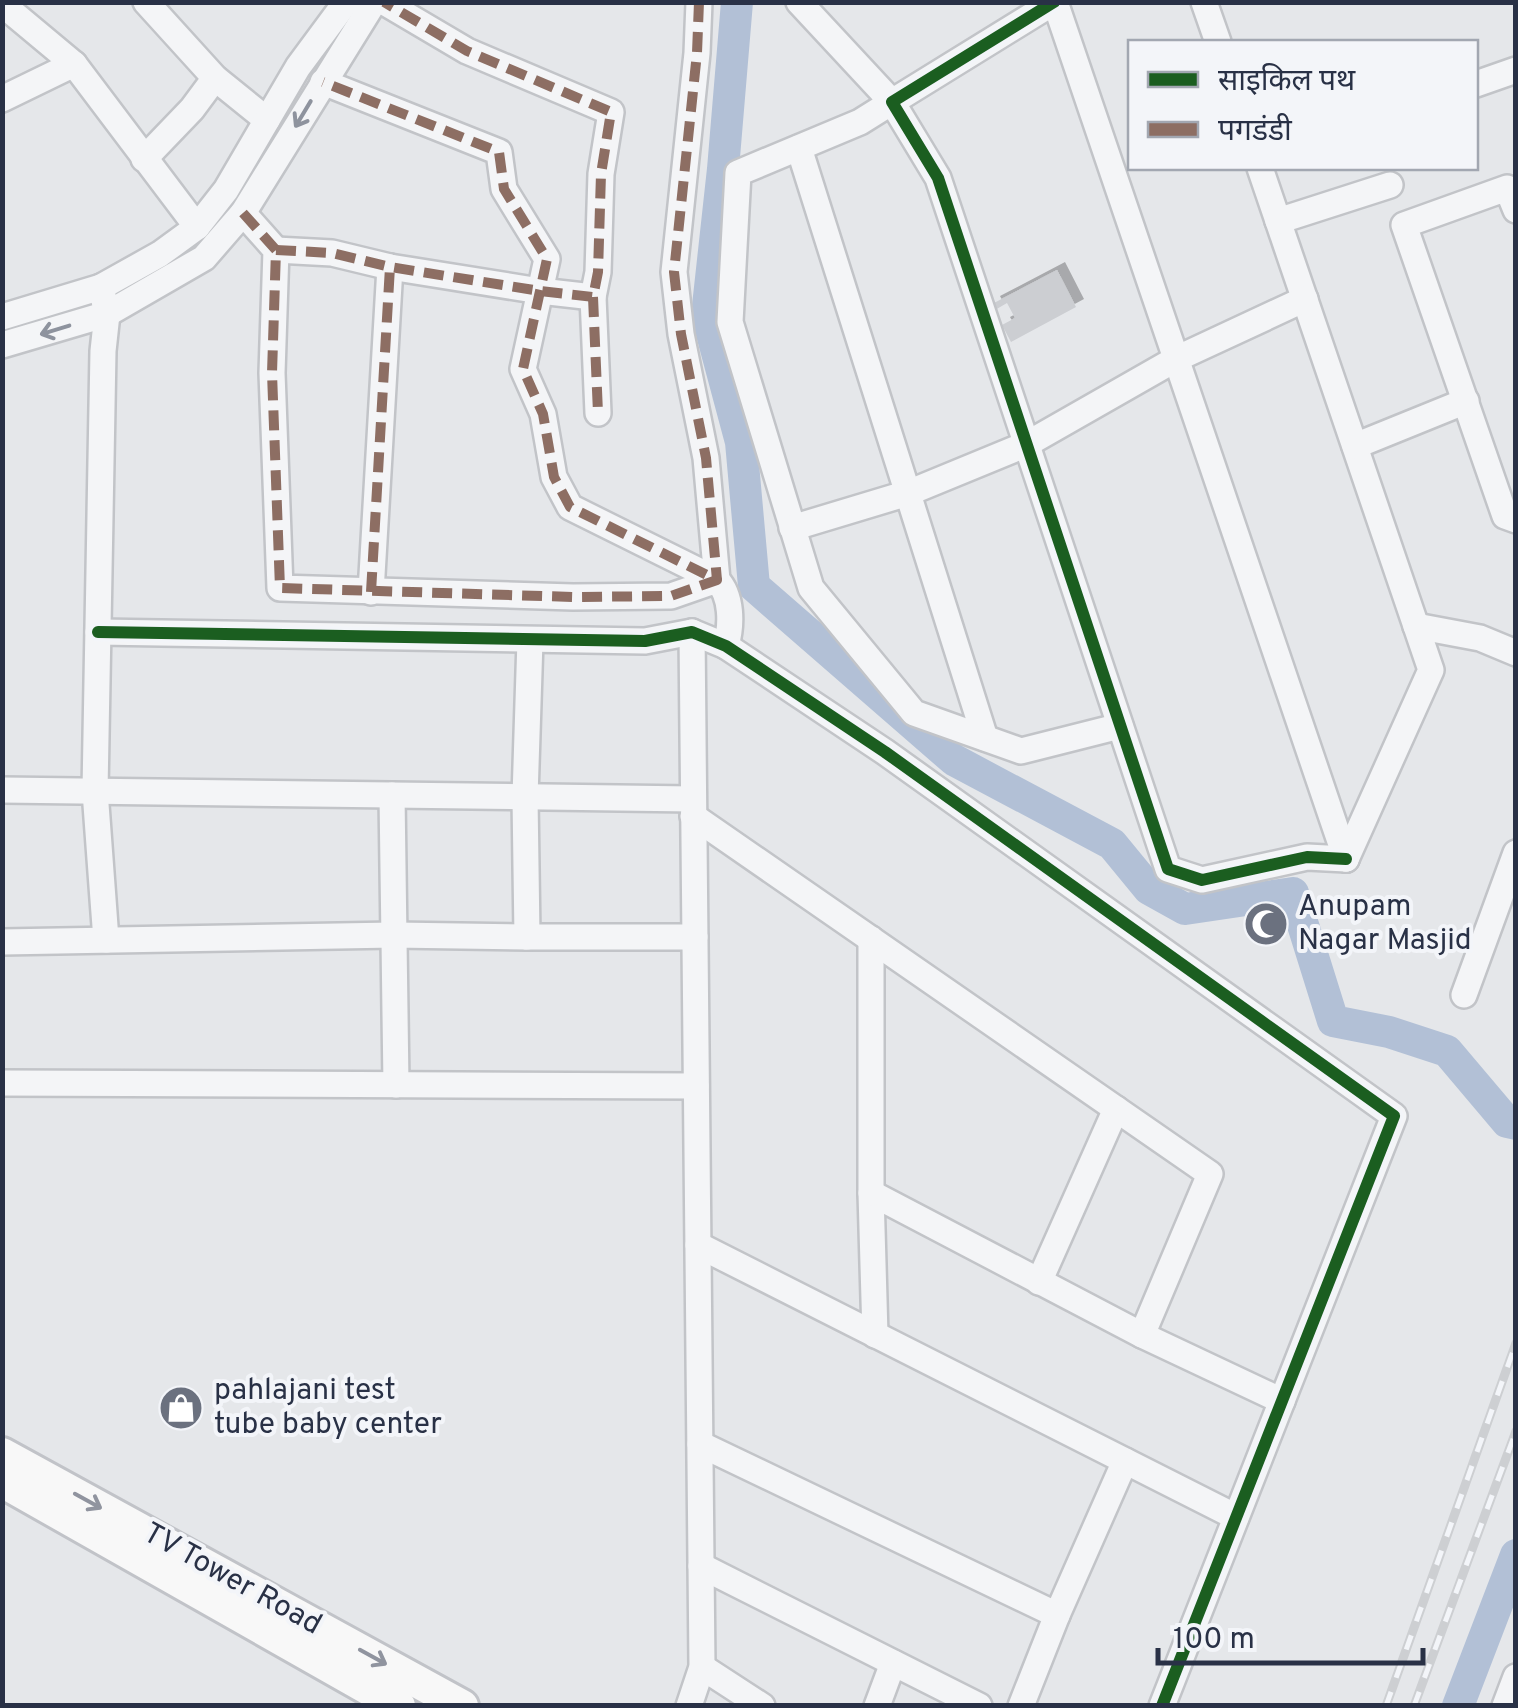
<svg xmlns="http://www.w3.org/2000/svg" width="1518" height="1708" viewBox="0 0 1518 1708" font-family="Overpass,'Noto Sans Devanagari',sans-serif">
<defs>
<filter id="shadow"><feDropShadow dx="8" dy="-8" stdDeviation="0" flood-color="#0004"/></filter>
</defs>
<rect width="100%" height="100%" fill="#e5e7ea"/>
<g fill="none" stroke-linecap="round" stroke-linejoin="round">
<!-- river -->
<g stroke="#b2c0d6" stroke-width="32">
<polyline points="737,2 723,169 707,315 741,442 754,586 954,760 1112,844 1149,889 1185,909 1293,893 1333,1021 1389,1032 1447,1051 1507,1122 1516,1124"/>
<polyline points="1458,1706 1516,1555"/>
</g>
</g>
<!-- building -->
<polygon fill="#ccced2" filter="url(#shadow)" points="1057,270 1076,307 1011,342 1002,325 1015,318 1007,303 995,310 992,304"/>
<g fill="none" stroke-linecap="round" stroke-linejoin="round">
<defs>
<g id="minor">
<polyline points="146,2 215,78 267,120"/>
<path d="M699 2 697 53 674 272 681 334 706 458 717 580C732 596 732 624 726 646"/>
<polyline points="799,2 892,102 860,122 738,173 730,322 811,588 914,713 1021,751 1120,726"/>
<polyline points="1054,2 892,102 938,178 1168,869 1202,880 1307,857 1346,859"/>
<polyline points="1055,2 1346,859"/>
<polyline points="1204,2 1218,42"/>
<polyline points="2,4 74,64 197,227"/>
<polyline points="1476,84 1516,70"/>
<polyline points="2,99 74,64"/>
<polyline points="799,148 985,738"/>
<polyline points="144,159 192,109 215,78"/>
<polyline points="1260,168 1431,670 1346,859"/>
<polyline points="1516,210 1507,188 1404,225 1505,516 1516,520"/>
<polyline points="243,213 276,250 272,373 280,588 573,597 671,596 717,580 570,507 554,477 543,414 523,369 547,259 504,189 499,152 323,82"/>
<polyline points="1278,221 1390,185"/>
<polyline points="276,250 332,253 390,267 540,291 593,297 598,272 601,174 611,112 467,51 384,2"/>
<polyline points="101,287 107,314 103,351 95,791 106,940"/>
<polyline points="593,297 598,413"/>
<polyline points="2,317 101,287 160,254 197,227 226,190 298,67 346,2"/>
<polyline points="2,345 107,314 204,258 243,213 374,2"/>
<polyline points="1355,446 1466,401"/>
<polyline points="792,528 908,493 1027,444 1176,359 1305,299"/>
<polyline points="371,592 390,267"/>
<polyline points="1416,626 1480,638 1516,653"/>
<polyline points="98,632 645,641 692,632 726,646 885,752 1394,1116 1162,1706"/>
<polyline points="530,640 525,797 527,937 695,937"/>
<polyline points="2,790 693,799"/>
<polyline points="392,795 396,1085"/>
<polyline points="693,816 1210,1174 1142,1335 871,1193 875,1335"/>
<polyline points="2,942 394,935 527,937"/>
<polyline points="1464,995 1516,853"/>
<polyline points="2,1083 696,1086"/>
<polyline points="871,1193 871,939"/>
<polyline points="698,1245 1236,1517"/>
<polyline points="1039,1282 1116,1109"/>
<polyline points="1142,1335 1282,1401"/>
<polyline points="700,1444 1057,1615 1125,1461"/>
<polyline points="701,1566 979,1706"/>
<polyline points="702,1667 762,1706"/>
<polyline points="689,1706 702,1667 692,632"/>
<polyline points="877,1706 893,1663"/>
<polyline points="1021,1706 1057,1615"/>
<polyline points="1505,1706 1516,1677"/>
</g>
<g id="major">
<polyline points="2,1454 462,1706"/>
<polyline points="2,1481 399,1706"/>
</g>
</defs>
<!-- minor casing -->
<use href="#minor" stroke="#c2c4c8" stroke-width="30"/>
<!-- major casing -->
<use href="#major" stroke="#c1c3c8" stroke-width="38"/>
<!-- minor -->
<use href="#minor" stroke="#f4f5f7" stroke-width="25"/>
<!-- major -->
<use href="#major" stroke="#f8f8f8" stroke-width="32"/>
<defs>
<g id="rail">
<polyline points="1386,1706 1516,1343"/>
<polyline points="1414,1706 1516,1431"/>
</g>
</defs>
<!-- rail casing -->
<use href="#rail" stroke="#cdcfd2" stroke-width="9"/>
<!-- rail -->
<use href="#rail" stroke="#f3f5f9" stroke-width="5" stroke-dasharray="15" stroke-linecap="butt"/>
<!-- quiet -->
<g stroke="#8d6e63" stroke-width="10" stroke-dasharray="20 10" stroke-linecap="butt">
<polyline points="699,2 697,53 674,272 681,334 706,458 717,580"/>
<polyline points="243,213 276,250 272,373 280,588 573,597 671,596 717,580 570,507 554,477 543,414 523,369 547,259 504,189 499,152 323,82"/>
<polyline points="276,250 332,253 390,267 540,291 593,297 598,272 601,174 611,112 467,51 384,2"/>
<polyline points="593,297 598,413"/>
<polyline points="371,592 390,267"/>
</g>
<defs>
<g id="cycleway">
<polyline points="1054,2 892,102 938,178 1168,869 1202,880 1307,857 1346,859"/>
<polyline points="98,632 645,641 692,632 726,646 885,752 1394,1116 1162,1706"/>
</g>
</defs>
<!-- cycleway casing -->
<use href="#cycleway" stroke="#f3f5f9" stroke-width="19"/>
<!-- cycleway -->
<use href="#cycleway" stroke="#1b5e20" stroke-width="12"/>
</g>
<!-- one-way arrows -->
<defs><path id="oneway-shaft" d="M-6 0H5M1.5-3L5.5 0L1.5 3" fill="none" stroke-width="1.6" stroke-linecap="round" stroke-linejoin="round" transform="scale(2.5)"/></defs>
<g stroke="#8e939e">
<use href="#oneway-shaft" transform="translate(303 114) rotate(121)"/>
<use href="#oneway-shaft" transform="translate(55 330) rotate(163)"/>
</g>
<g stroke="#90949f">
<use href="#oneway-shaft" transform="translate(88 1501) rotate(29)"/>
<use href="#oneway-shaft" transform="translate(373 1657) rotate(29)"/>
</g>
<!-- icons -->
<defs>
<symbol id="mosque-disc" viewBox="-11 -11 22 22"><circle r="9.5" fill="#6b717f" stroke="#f3f5f9"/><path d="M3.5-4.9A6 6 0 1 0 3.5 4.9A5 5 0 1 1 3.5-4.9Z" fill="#fff"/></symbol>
<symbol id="shop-disc" viewBox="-11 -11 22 22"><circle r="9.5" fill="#6b717f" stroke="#f3f5f9"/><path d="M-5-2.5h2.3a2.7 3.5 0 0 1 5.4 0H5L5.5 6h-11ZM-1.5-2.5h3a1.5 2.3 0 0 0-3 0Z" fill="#fff"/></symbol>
</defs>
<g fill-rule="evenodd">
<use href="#mosque-disc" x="1241" y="899" width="50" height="50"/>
<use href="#shop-disc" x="156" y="1383" width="50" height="50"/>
</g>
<g text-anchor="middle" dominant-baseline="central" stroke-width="8" stroke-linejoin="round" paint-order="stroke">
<!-- poi labels -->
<g font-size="30" fill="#293146" stroke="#f3f5f9" text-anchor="start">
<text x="1298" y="907">Anupam<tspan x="1298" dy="34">Nagar Masjid</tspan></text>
<text x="214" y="1391">pahlajani test<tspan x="214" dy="34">tube baby center</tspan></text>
</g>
<!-- street labels -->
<g font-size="30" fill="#293146" stroke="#f3f5f9">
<text transform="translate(232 1580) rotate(29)">TV Tower Road</text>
</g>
</g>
<!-- border -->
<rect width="1518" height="1708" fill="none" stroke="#293146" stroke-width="10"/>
<!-- legend -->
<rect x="1128" y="40" width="350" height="130" fill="#f3f5f9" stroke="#a2a7b1" stroke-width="2.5"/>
<rect x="1148" y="72" width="50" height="15" fill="#1b5e20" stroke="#a2a7b1" stroke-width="2.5"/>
<text x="1218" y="90" font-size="30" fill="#293146">साइकिल पथ</text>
<rect x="1148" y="122" width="50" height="15" fill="#8d6e63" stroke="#a2a7b1" stroke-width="2.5"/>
<text x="1218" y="140" font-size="30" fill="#293146">पगडंडी</text>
<!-- scale -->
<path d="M1158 1648v15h265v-15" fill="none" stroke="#293146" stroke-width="5"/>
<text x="1173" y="1648" font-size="30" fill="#293146" stroke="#f3f5f9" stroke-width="8" paint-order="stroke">100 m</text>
</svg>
